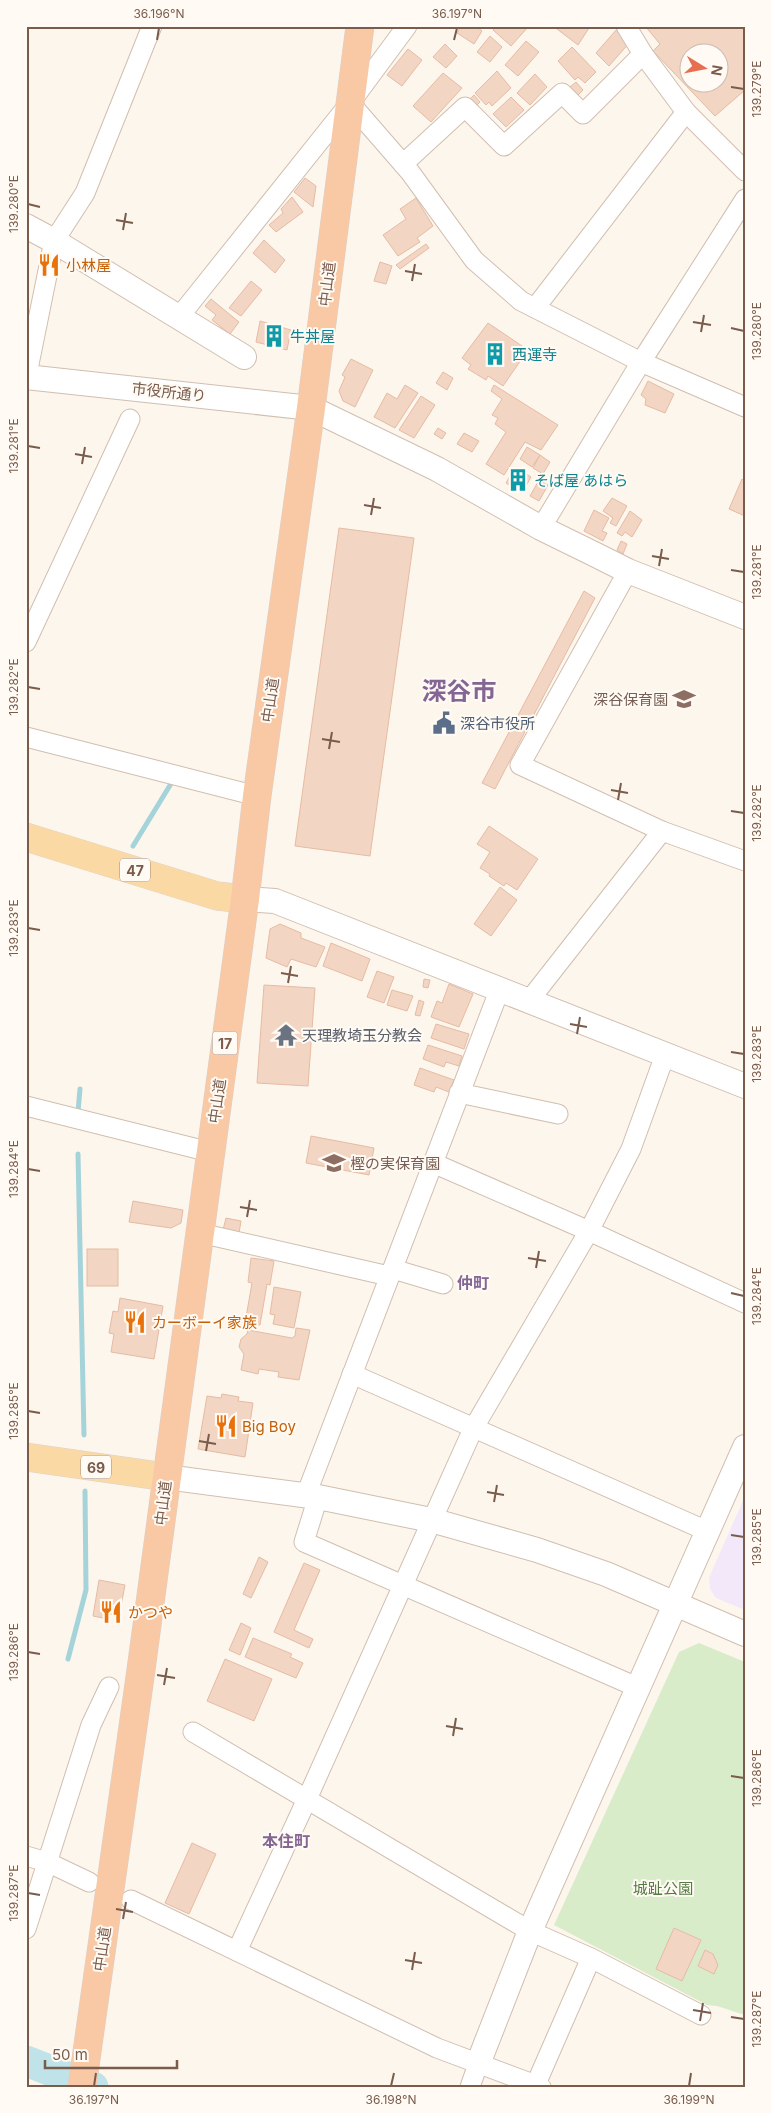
<svg xmlns="http://www.w3.org/2000/svg" width="771" height="2113" viewBox="0 0 771 2113" font-family="Inter,'Noto Sans JP',sans-serif">
<rect width="100%" height="100%" fill="#fdf6ec"/>
<!-- education -->
<polygon fill="#f3e8fa" points="745,1496 745,1610 716,1598 710,1589 709,1578"/>
<!-- green -->
<polygon fill="#d8ecc9" points="699,1643 745,1662 745,2015 717,2006 707,2005 554,1925 679,1652"/>
<g fill="none" stroke-linecap="round" stroke-linejoin="round">
<!-- stream -->
<g stroke="#a5d3da" stroke-width="5">
<polyline points="133,846 172,782"/>
<polyline points="78,1112 80,1089"/>
<polyline points="78,1154 84,1435"/>
<polyline points="68,1659 86,1590 85,1491"/>
</g>
<!-- river -->
<polyline stroke="#bfe3e8" stroke-width="31" points="26,2061 93,2087"/>
</g>
<!-- building -->
<g fill="#f3d5c3" stroke="#e6bba3" fill-rule="evenodd">
<polygon points="461,26 476,26 482,31 474,44 457,33"/>
<polygon points="496,26 529,26 511,46 493,30"/>
<polygon points="553,26 586,26 589,28 578,45"/>
<path d="M645 26H745V90L715 116 653 51 660 44ZM688 52H718V82H688Z"/>
<polygon points="617,29 630,42 609,66 596,53"/>
<polygon points="490,36 502,47 490,62 477,52"/>
<polygon points="526,41 539,52 518,76 505,65"/>
<polygon points="445,44 457,56 446,68 433,57"/>
<polygon points="572,47 596,72 585,83 578,77 575,80 558,61"/>
<polygon points="408,49 422,60 402,86 387,75"/>
<polygon points="497,71 511,88 492,106 489,102 486,105 475,93"/>
<polygon points="443,73 462,88 431,122 413,106"/>
<polygon points="535,74 547,87 530,105 517,93"/>
<polygon points="576,82 583,90 578,95 570,87"/>
<polygon points="474,95 480,102 476,106 470,99"/>
<polygon points="511,97 524,110 506,127 493,114"/>
<polygon points="305,178 316,186 313,207 294,192"/>
<polygon points="292,197 303,212 276,232 269,225 283,213 281,209"/>
<polygon points="416,198 433,226 417,238 420,242 398,256 383,235 406,219 400,209"/>
<polygon points="264,240 285,260 275,273 253,253"/>
<polygon points="426,244 429,248 400,269 396,265"/>
<polygon points="380,262 392,266 386,284 374,281"/>
<polygon points="251,281 262,290 241,316 229,308"/>
<polygon points="211,299 239,322 230,334 212,320 216,315 205,306"/>
<polygon points="260,321 291,330 287,350 256,342"/>
<polygon points="488,323 528,350 503,386 488,376 486,380 468,369 471,365 462,358"/>
<polygon points="351,359 373,370 355,407 343,401 339,391 345,377 342,375"/>
<polygon points="443,372 453,378 447,390 436,383"/>
<polygon points="648,381 674,394 665,413 645,405 646,399 641,395"/>
<polygon points="405,385 418,393 395,428 374,417 387,393 397,399"/>
<polygon points="494,385 558,425 541,450 525,442 504,475 486,464 506,432 495,424 498,418 492,415 502,399 491,391"/>
<polygon points="421,396 435,405 414,438 399,430"/>
<polygon points="438,428 446,433 442,439 434,434"/>
<polygon points="464,433 479,441 472,452 457,444"/>
<polygon points="527,447 540,455 532,467 520,459"/>
<polygon points="540,455 550,462 543,474 533,468"/>
<polygon points="515,467 531,477 522,493 506,483"/>
<polygon points="742,479 745,481 745,516 729,509"/>
<polygon points="539,480 548,485 539,501 530,496"/>
<polygon points="612,498 627,506 616,526 610,523 613,518 603,511"/>
<polygon points="594,510 609,518 602,531 607,533 603,541 584,531"/>
<polygon points="630,511 642,520 632,537 625,532 622,536 617,533"/>
<polygon points="339,528 414,538 370,856 295,846"/>
<polygon points="621,541 627,544 623,554 617,550"/>
<polygon points="584,591 595,598 495,789 482,783"/>
<polygon points="489,826 538,859 517,890 506,883 504,886 489,876 490,874 480,868 490,852 477,844"/>
<polygon points="500,887 517,900 491,936 474,924"/>
<polygon points="280,924 301,933 301,938 325,947 316,967 291,959 287,967 266,958 270,929"/>
<polygon points="331,943 370,959 362,981 323,966"/>
<polygon points="377,971 394,977 384,1003 367,997"/>
<polygon points="424,979 430,980 428,988 423,987"/>
<polygon points="449,984 473,994 459,1027 431,1017 437,1001 442,1003"/>
<polygon points="264,985 315,988 308,1086 257,1083"/>
<polygon points="392,990 413,996 407,1011 387,1005"/>
<polygon points="419,1000 424,1002 420,1016 415,1015"/>
<polygon points="436,1024 469,1034 464,1049 431,1038"/>
<polygon points="428,1045 462,1056 459,1066 446,1062 444,1067 423,1059"/>
<polygon points="420,1068 454,1080 449,1092 436,1087 434,1092 414,1085"/>
<polygon points="311,1136 374,1148 369,1175 306,1163"/>
<polygon points="133,1201 183,1210 181,1223 171,1228 129,1222"/>
<polygon points="226,1218 241,1221 239,1233 223,1230"/>
<rect x="87" y="1249" width="31" height="37"/>
<polygon points="251,1258 274,1261 270,1285 267,1284 260,1325 245,1323 252,1283 248,1282"/>
<polygon points="274,1287 301,1292 294,1328 273,1324 275,1315 270,1314"/>
<polygon points="120,1298 163,1306 154,1359 111,1352 114,1334 109,1333 113,1311 118,1312"/>
<polygon points="296,1328 310,1330 299,1380 278,1377 279,1372 259,1369 258,1374 241,1370 244,1354 239,1347 241,1339 247,1334 248,1330 292,1338 295,1336"/>
<polygon points="222,1394 239,1397 238,1401 253,1403 245,1457 198,1449 207,1396 221,1398"/>
<polygon points="259,1557 268,1562 251,1598 243,1594"/>
<polygon points="304,1563 320,1570 294,1630 313,1639 309,1648 274,1632"/>
<polygon points="99,1580 125,1585 119,1616 108,1614 108,1619 93,1616"/>
<polygon points="241,1623 251,1628 240,1655 229,1650"/>
<polygon points="253,1638 292,1654 290,1657 303,1663 296,1678 245,1657"/>
<polygon points="225,1659 272,1679 254,1721 207,1701"/>
<polygon points="192,1843 216,1854 189,1914 165,1903"/>
<polygon points="674,1928 701,1940 682,1981 656,1969"/>
<polygon points="705,1950 713,1954 718,1965 714,1974 698,1966"/>
</g>
<g fill="none" stroke-linecap="round" stroke-linejoin="round">
<defs>
<g id="minor">
<polyline points="626,26 643,54 686,112 745,171"/>
<polyline points="350,103 410,172 474,260 521,301 641,362 745,407"/>
<polyline points="403,164 465,107 504,146 562,93 583,114 643,54"/>
<polyline points="535,308 686,112"/>
<polyline points="179,317 350,103 407,26"/>
<polyline points="26,379 54,241 85,193 152,26"/>
<polyline points="541,528 641,362 745,199"/>
<polyline points="628,571 520,765 662,831 745,861"/>
<polyline points="26,642 130,419"/>
<polyline points="26,737 257,796"/>
<polyline points="528,1002 662,831"/>
<polyline points="459,1093 558,1114"/>
<polyline points="26,1106 210,1152"/>
<polyline points="433,1163 589,1231 745,1303"/>
<polyline points="200,1233 389,1276"/>
<polyline points="393,1269 443,1284"/>
<polyline points="352,1374 707,1531"/>
<polyline points="306,1495 499,991"/>
<polyline points="318,1497 304,1542 639,1688"/>
<polyline points="193,1732 530,1931 591,1958 701,2015"/>
<polyline points="26,1856 47,1862 89,1882"/>
<polyline points="131,1900 437,2048 541,2087"/>
<polyline points="26,1929 91,1725 109,1687"/>
<polyline points="237,1951 307,1799 473,1429 589,1231 631,1149 665,1055"/>
<polyline points="536,2084 591,1958"/>
<polyline points="470,2087 478,2064"/>
</g>
<g id="tertiary">
<polyline points="26,226 54,241 244,357"/>
<polyline points="26,377 311,408 437,469 541,528 594,554 628,571 745,617"/>
<polyline points="245,899 275,901 745,1086"/>
<polyline points="166,1477 318,1497 431,1520 537,1550 606,1574 745,1634"/>
<polyline points="478,2064 530,1931 745,1447"/>
</g>
<g id="primary">
<polyline points="26,837 217,896 245,899"/>
<polyline points="26,1457 166,1477"/>
</g>
<polyline id="trunk" points="82,2087 140,1677 245,899 257,796 311,408 360,26"/>
</defs>
<!-- minor casing -->
<use href="#minor" stroke="#d1beb0" stroke-width="21"/>
<!-- tertiary casing -->
<use href="#tertiary" stroke="#d1beb0" stroke-width="26"/>
<!-- primary casing -->
<use href="#primary" stroke="#dad1cd" stroke-width="29"/>
<!-- trunk casing -->
<use href="#trunk" stroke="#dad1cd" stroke-width="29"/>
<!-- minor -->
<use href="#minor" stroke="#fff" stroke-width="19"/>
<!-- tertiary -->
<use href="#tertiary" stroke="#fff" stroke-width="24"/>
<!-- primary -->
<use href="#primary" stroke="#fbd9a5" stroke-width="28"/>
<!-- trunk -->
<use href="#trunk" stroke="#f9c8a4" stroke-width="28"/>
</g>
<!-- ticks -->
<path fill="none" stroke="#7a5c4d" stroke-width="2" d="M157 40 159 28M454 40 457 28M731 87 744 89M28 204 40 207M116 220 133 223M123 230 126 213M405 271 422 274M412 281 415 264M693 322 711 325M731 328 744 331M701 332 704 315M28 446 40 448M75 454 92 457M82 464 85 447M364 505 381 508M371 515 374 498M652 556 669 559M659 566 662 549M731 570 744 572M28 687 40 689M322 739 340 742M329 749 332 732M611 790 628 793M618 800 621 783M731 811 744 813M28 928 40 930M281 973 298 976M288 983 291 966M570 1024 587 1027M577 1034 580 1017M731 1052 744 1054M28 1169 40 1171M240 1207 257 1210M247 1217 250 1200M528 1258 546 1261M536 1268 539 1251M731 1293 744 1296M28 1411 40 1413M199 1441 216 1444M206 1451 209 1434M487 1492 504 1495M494 1502 497 1485M731 1535 744 1537M28 1652 40 1654M157 1675 175 1678M164 1685 167 1668M446 1726 463 1729M453 1736 456 1718M731 1776 744 1778M28 1893 40 1895M116 1909 133 1912M123 1919 126 1902M405 1960 422 1963M412 1970 415 1952M693 2010 711 2013M731 2017 744 2019M700 2021 703 2003M94 2086 96 2073M391 2086 394 2073M689 2086 691 2073"/>
<!-- icons -->
<defs>
<symbol id="restaurant-bare" viewBox="-9 -9 18 18"><path d="M-5-6h1v4h1v-4h1v4h1v-4h1v5L-1.5 .5V6h-2V.5L-5-1ZM5-6V6H3V1.5H1.5Q1.5-4 5-6Z" fill="#e8710a" stroke="#fffaf3" stroke-width="2.5" paint-order="stroke"/></symbol>
<symbol id="building-bare" viewBox="-9 -9 18 18"><path d="M-4-6H4V6H1V3H-1V6H-4ZM-2.5-4.3h1.7v1.8h-1.7ZM.8-4.3h1.7v1.8H.8ZM-2.5-1h1.7V.8h-1.7ZM.8-1h1.7V.8H.8Z" fill="#0f9aa8" stroke="#fffaf3" stroke-width="2.5" paint-order="stroke"/></symbol>
<symbol id="school-bare" viewBox="-9 -9 18 18"><path d="M0-5L7-2L0 1L-7-2ZM-4 1L0 2.5L4 1V4Q0 6-4 4Z" fill="#8d6e63" stroke="#fffaf3" stroke-width="2.5" paint-order="stroke"/></symbol>
<symbol id="civic-bare" viewBox="-9 -9 18 18"><path d="M-.6-6.5H3V-4.5H.6V-3L4-1V1h2V6H-6V1h2V-1L-.6-3ZM-1.2 2.5V6h2.4V2.5Z" fill="#5c6f8a" stroke="#fffaf3" stroke-width="2.5" paint-order="stroke"/></symbol>
<symbol id="temple-bare" viewBox="-9 -9 18 18"><path d="M0-6L5-2H3V0L6.5 2.5H4V6H1.5V3h-3V6H-4V2.5H-6.5L-3 0V-2H-5Z" fill="#6b7280" stroke="#fffaf3" stroke-width="2.5" paint-order="stroke"/></symbol>
</defs>
<g fill-rule="evenodd">
<use href="#restaurant-bare" x="33" y="249" width="32" height="32"/>
<use href="#building-bare" x="258" y="320" width="32" height="32"/>
<use href="#building-bare" x="479" y="338" width="32" height="32"/>
<use href="#building-bare" x="502" y="464" width="32" height="32"/>
<use href="#school-bare" x="668" y="683" width="32" height="32"/>
<use href="#civic-bare" x="428" y="707" width="32" height="32"/>
<use href="#temple-bare" x="270" y="1019" width="32" height="32"/>
<use href="#school-bare" x="318" y="1147" width="32" height="32"/>
<use href="#restaurant-bare" x="119" y="1306" width="32" height="32"/>
<use href="#restaurant-bare" x="210" y="1410" width="32" height="32"/>
<use href="#restaurant-bare" x="95" y="1596" width="32" height="32"/>
</g>
<g text-anchor="middle" dominant-baseline="central" stroke-width="4" stroke-linejoin="round" paint-order="stroke">
<!-- shield labels -->
<g fill="#fffaf3" stroke="#a28b7f" stroke-width="1">
<rect x="120" y="858.5" width="30" height="23" rx="4"/>
<rect x="212.5" y="1031.5" width="25" height="23" rx="4"/>
<rect x="81" y="1455.5" width="30" height="23" rx="4"/>
</g>
<g font-size="14" font-weight="bold" fill="#7a5c4d">
<text x="135" y="870">47</text>
<text x="225" y="1043">17</text>
<text x="96" y="1467">69</text>
</g>
<!-- food labels -->
<g font-size="15" fill="#c56008" stroke="#fffaf3" text-anchor="start">
<text x="66" y="265">小林屋</text>
<text x="152" y="1322">カーボーイ家族</text>
<text x="242" y="1426">Big Boy</text>
<text x="128" y="1612">かつや</text>
</g>
<!-- street labels -->
<g font-size="15" fill="#7a5c4d" stroke="#fffaf3">
<text transform="translate(327 284) rotate(-83)">中山道</text>
<text transform="translate(169 392) rotate(6)">市役所通り</text>
<text transform="translate(270 700) rotate(-82)">中山道</text>
<text transform="translate(217 1101) rotate(-82)">中山道</text>
<text transform="translate(163 1503) rotate(-83)">中山道</text>
<text transform="translate(102 1949) rotate(-82)">中山道</text>
</g>
<!-- culture labels -->
<g font-size="15" fill="#0d838f" stroke="#fffaf3" text-anchor="start">
<text x="290" y="336">牛丼屋</text>
<text x="512" y="354">西運寺</text>
<text x="534" y="480">そば屋 あはら</text>
</g>
<!-- education labels -->
<g font-size="15" fill="#785e54" stroke="#fffaf3" text-anchor="end">
<text x="668" y="699">深谷保育園</text>
<text x="350" y="1163" text-anchor="start">樫の実保育園</text>
</g>
<!-- service labels -->
<g font-size="15" fill="#4e5e75" stroke="#fffaf3" text-anchor="start">
<text x="460" y="723">深谷市役所</text>
</g>
<!-- worship labels -->
<g font-size="15" fill="#5b616d" stroke="#fffaf3" text-anchor="start">
<text x="302" y="1035">天理教埼玉分教会</text>
</g>
<!-- park labels -->
<g font-size="15" fill="#537a41" stroke="#fffaf3">
<text x="663" y="1888">城趾公園</text>
</g>
<!-- neighbourhood labels -->
<g font-size="16" font-weight="bold" fill="#846695" stroke="#fffaf3">
<text x="473" y="1283">仲町</text>
<text x="286" y="1841">本住町</text>
</g>
<!-- town labels -->
<g font-size="25" font-weight="bold" fill="#846695" stroke="#fffaf3">
<text x="459" y="691">深谷市</text>
</g>
</g>
<!-- border -->
<rect width="771" height="2113" fill="none" stroke="#fffaf3" stroke-width="55"/>
<!-- north arrow -->
<g transform="translate(704 68) rotate(100)"><circle r="24" fill="#fffaf3" stroke="#cabbb1"/>
<path d="M0-4L9 19L0 12L-9 19Z" fill="#e76f51"/>
<text y="-8" font-size="14" font-weight="bold" text-anchor="middle" fill="#7a5c4d">N</text>
</g>
<!-- scale -->
<path d="M45 2060v8h132v-8" fill="none" stroke="#7a5c4d" stroke-width="2.5"/>
<text x="52" y="2060" font-size="15" fill="#7a5c4d" stroke="#fffaf3" stroke-width="4" paint-order="stroke">50 m</text>
<rect x="28" y="28" width="716" height="2058" fill="none" stroke="#7a5c4d" stroke-width="2"/>
<g font-size="12" text-anchor="middle" fill="#7a5c4d">
<text x="159" y="18">36.196°N</text>
<text x="457" y="18">36.197°N</text>
<text transform="translate(757 89) rotate(-90)" y="4">139.279°E</text>
<text transform="translate(14 204) rotate(-90)" y="4">139.280°E</text>
<text transform="translate(757 331) rotate(-90)" y="4">139.280°E</text>
<text transform="translate(14 446) rotate(-90)" y="4">139.281°E</text>
<text transform="translate(757 572) rotate(-90)" y="4">139.281°E</text>
<text transform="translate(14 687) rotate(-90)" y="4">139.282°E</text>
<text transform="translate(757 813) rotate(-90)" y="4">139.282°E</text>
<text transform="translate(14 928) rotate(-90)" y="4">139.283°E</text>
<text transform="translate(757 1054) rotate(-90)" y="4">139.283°E</text>
<text transform="translate(14 1169) rotate(-90)" y="4">139.284°E</text>
<text transform="translate(757 1296) rotate(-90)" y="4">139.284°E</text>
<text transform="translate(14 1411) rotate(-90)" y="4">139.285°E</text>
<text transform="translate(757 1537) rotate(-90)" y="4">139.285°E</text>
<text transform="translate(14 1652) rotate(-90)" y="4">139.286°E</text>
<text transform="translate(757 1778) rotate(-90)" y="4">139.286°E</text>
<text transform="translate(14 1893) rotate(-90)" y="4">139.287°E</text>
<text transform="translate(757 2019) rotate(-90)" y="4">139.287°E</text>
<text x="94" y="2104">36.197°N</text>
<text x="391" y="2104">36.198°N</text>
<text x="689" y="2104">36.199°N</text>
</g>
</svg>
